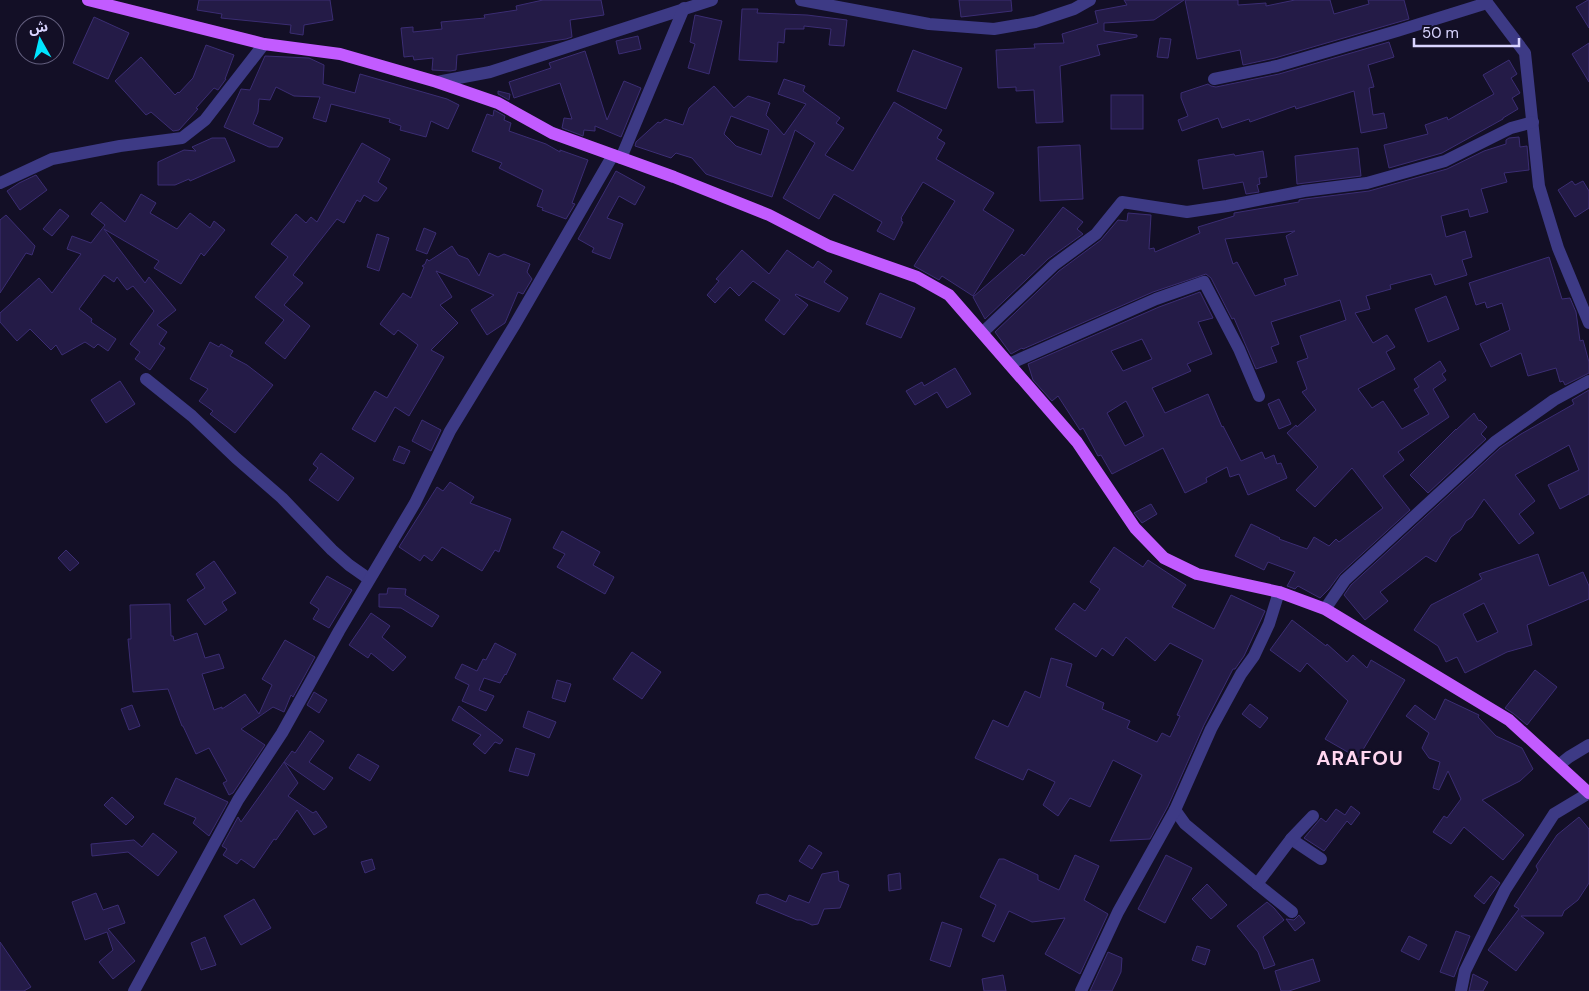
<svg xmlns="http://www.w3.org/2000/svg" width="1589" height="991" viewBox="0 0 1589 991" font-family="'DM Sans','Noto Sans Arabic',sans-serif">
<rect width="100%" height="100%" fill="#130f26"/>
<!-- building -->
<g fill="#241b47" stroke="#3b2d73" fill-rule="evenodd">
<polygon points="199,0 330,0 333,20 304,25 303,35 290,33 291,25 221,18 222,14 197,10"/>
<polygon points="543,0 601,0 604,15 570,20 572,37 566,39 457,55 456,70 450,71 432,70 433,58 414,60 413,56 404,57 401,28 413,27 413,32 442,29 441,22 485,18 484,15 517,10 516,6"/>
<polygon points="959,0 1011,0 1012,11 961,17"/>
<polygon points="1124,0 1184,0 1154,20 1104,23 1104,31 1137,35 1137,37 1097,45 1100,55 1060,66 1063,122 1036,123 1034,90 1016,91 1016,87 998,88 996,50 1035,48 1034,44 1064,43 1062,34 1098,23 1095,11 1127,5"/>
<polygon points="1185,0 1238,0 1238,5 1266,3 1266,6 1295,0 1330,0 1334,14 1369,4 1368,0 1404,0 1409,19 1275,58 1243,65 1240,50 1197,59"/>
<polygon points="1588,0 1589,0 1589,28 1576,7"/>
<polygon points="742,9 758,9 757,13 807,15 847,20 844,46 829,45 831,29 804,26 804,29 785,29 784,43 778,42 777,62 739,60"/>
<polygon points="695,15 722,21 709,74 688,68 695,44 690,42"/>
<polygon points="94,17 129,33 108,79 73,63"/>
<polygon points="638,36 641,49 619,54 616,41"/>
<polygon points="1160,38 1171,39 1168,58 1157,57"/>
<polygon points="1389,42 1394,57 1368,65 1374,87 1369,88 1373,115 1384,113 1387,128 1361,133 1354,91 1296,109 1295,106 1250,122 1249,119 1222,128 1218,118 1182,131 1178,120 1188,116 1181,98 1181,93 1208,84 1211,86 1216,87 1279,74"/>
<polygon points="1589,43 1589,82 1572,54"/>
<polygon points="206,45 234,55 225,79 226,79 218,90 214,88 196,108 198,109 179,130 173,131 151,112 146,115 115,81 141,57 175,95 178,92 179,93 193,78"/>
<polygon points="913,50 962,68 946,109 897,91"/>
<polygon points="585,51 607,120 624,81 641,88 621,137 595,126 595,131 584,130 583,136 562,128 564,118 572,119 560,83 514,98 509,82 551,68 549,63"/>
<polygon points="265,56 309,58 324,65 323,84 355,93 360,74 447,99 459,105 448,129 431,121 426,137 400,130 401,126 389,122 390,119 331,104 326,122 313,118 320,97 294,96 276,87 270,100 259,99 258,112 253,124 283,138 278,147 269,147 224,127 241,89 250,90"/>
<polygon points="1509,60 1517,74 1511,78 1520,93 1512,98 1518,109 1503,118 1503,119 1442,153 1389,168 1384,145 1428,134 1425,125 1447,117 1448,120 1494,94 1483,75"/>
<path d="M784 79 805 86 803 91 840 118 836 123 844 128 825 155 853 171 894 102 942 130 937 138 945 143 936 159 994 193 983 210 1014 230 973 296 942 276 939 280 914 266 955 201 923 182 901 218 902 219 901 221 903 222 894 240 877 231 882 222 834 194 819 219 783 198 815 143 795 130 772 197 706 174 692 158 676 153 671 158 635 146 636 142 658 122 660 123 665 119 683 125 689 108 714 86 734 108 748 96 770 103 766 115 784 135 806 104 778 94ZM731 116 769 130 761 155 736 146 724 134Z"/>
<polygon points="498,91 510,94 509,100 498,94"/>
<rect x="1111" y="95" width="32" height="34"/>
<polygon points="494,110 505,116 504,120 511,123 509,131 546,144 560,152 560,150 588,160 572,203 575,204 566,219 542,210 543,208 537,206 543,190 499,168 502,163 472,151 487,114 493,116"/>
<path d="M1519 137 1520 147 1527 146 1529 170 1504 173 1507 182 1481 189 1488 212 1470 217 1468 209 1441 216 1446 237 1465 231 1472 257 1462 260 1467 275 1435 285 1431 274 1390 285 1391 289 1366 296 1370 309 1355 313 1373 343 1387 335 1395 347 1386 352 1395 369 1358 389 1372 408 1383 401 1402 429 1429 414 1414 390 1419 387 1414 379 1440 361 1446 371 1442 374 1446 380 1433 389 1449 417 1398 452 1404 460 1383 476 1410 510 1340 574 1329 589 1320 598 1298 586 1295 589 1287 586 1295 572 1268 562 1264 570 1235 556 1251 524 1280 538 1279 539 1307 549 1314 537 1329 546 1336 539 1339 542 1383 508 1352 468 1315 507 1296 490 1318 467 1287 433 1296 425 1297 427 1316 410 1302 392 1307 389 1297 362 1308 358 1300 336 1346 320 1340 300 1271 322 1279 344 1271 347 1277 362 1256 369 1234 318 1232 319 1211 278 1206 274 1153 292 1023 349 1022 348 1011 354 995 332 1059 271 1101 240 1118 220 1127 221 1128 213 1151 215 1149 249 1154 248 1155 252 1200 233 1198 227 1234 216V213L1299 202V200L1305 199 1369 191 1447 169 1484 151 1506 144V140L1509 138ZM1295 231 1286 236 1298 275 1284 279 1286 285 1255 296 1237 262 1233 264 1225 239Z"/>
<polygon points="212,138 225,138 235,161 190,181 189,179 175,185 158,185 158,162 184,150 196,151 192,147"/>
<polygon points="362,143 390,159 378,182 387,188 378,201 374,201 364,195 360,202 357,200 344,223 337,219 293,275 303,283 284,305 310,326 285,359 265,343 284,320 255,297 288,257 271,244 296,214 306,223 311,217 317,222"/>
<polygon points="1080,145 1083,199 1040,201 1038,147"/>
<polygon points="1358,148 1361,176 1297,184 1295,156"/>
<polygon points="1263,151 1267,177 1259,178 1260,184 1257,185 1259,192 1246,194 1243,182 1203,189 1198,160 1234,154 1235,156"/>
<polygon points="616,171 645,187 635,205 619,196 607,218 623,224 610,259 592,252 594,248 578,239"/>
<polygon points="36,175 47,190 20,210 7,191 19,183"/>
<polygon points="1572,181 1575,185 1583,181 1589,191 1589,208 1575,217 1558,190"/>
<polygon points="141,194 156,203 150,213 177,229 190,213 210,228 214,221 225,230 204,256 201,253 181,284 154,268 159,261 104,229 145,283 149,277 176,310 157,325 167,332 159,344 165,348 150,370 135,359 140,352 130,344 154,311 133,286 127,290 117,277 114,282 104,275 79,309 92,319 91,322 116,339 108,351 98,344 94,348 85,342 62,355 56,345 51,350 30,329 17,341 0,322 0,313 39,278 52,293 81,254 67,249 72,236 91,243 105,225 91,214 101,202 125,222"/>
<polygon points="1063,207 1083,222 1077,229 1083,234 1048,259 985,319 973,297 1022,254 1024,256"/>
<polygon points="60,209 69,216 52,236 43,229"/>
<polygon points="6,215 35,246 32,255 26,253 0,293 0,220"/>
<polygon points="424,228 436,233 427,254 416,250"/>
<polygon points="377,234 389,238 379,271 367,267"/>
<polygon points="452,246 458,255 468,259 479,276 489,253 498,257 504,254 530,264 527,272 532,279 523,294 518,292 505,323 487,335 471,310 494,295 436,271 452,297 440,305 458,323 431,350 444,357 409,416 395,407 375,442 352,429 375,391 387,398 418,345 398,330 394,335 380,324 403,293 411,298 424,267 422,266 425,264 427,259 429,261"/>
<polygon points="742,250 769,274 787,250 813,268 818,261 832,271 824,282 848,298 839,312 796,294 795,295 808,305 784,335 765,320 780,300 753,281 739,296 730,287 715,303 707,295 719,281 716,279"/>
<polygon points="1549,257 1562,299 1570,298 1576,312 1580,341 1583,340 1589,362 1589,373 1565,385 1563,381 1560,382 1556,368 1528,376 1521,353 1491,367 1480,344 1510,330 1502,303 1487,308 1485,302 1476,305 1469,283"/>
<path d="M1200 292 1213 318 1198 322 1212 354 1187 364 1191 371 1152 388 1165 413 1208 394 1222 427 1223 426 1241 461 1262 452 1265 459 1274 455 1277 464 1281 463 1287 478 1248 495 1239 474 1230 477 1227 467 1206 478 1207 482 1185 493 1163 448 1112 474 1101 455 1098 456 1083 428 1080 430 1058 396 1052 401 1033 380 1028 364 1159 307ZM1142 339 1152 359 1123 371 1111 351ZM1126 401 1144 436 1125 446 1107 413Z"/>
<polygon points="880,293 915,308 901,338 866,324"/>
<polygon points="1446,296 1459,329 1428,342 1415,309"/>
<polygon points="210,342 219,347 221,344 233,351 230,356 247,365 273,385 235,433 210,414 213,411 199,401 208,389 190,379"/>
<polygon points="955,368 971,394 947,408 937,392 915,405 906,391 922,382 924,386"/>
<polygon points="120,381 135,404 106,423 91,400"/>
<polygon points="1589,390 1589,494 1560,509 1548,485 1579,470 1569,445 1515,475 1535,501 1519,514 1534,533 1519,544 1484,499 1472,517 1466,521 1461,530 1451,537 1436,562 1426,556 1380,592 1388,601 1365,620 1344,595 1351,585 1500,448 1521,434 1574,404 1572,400"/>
<polygon points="1279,399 1291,424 1279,429 1268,404"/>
<polygon points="1474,413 1479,421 1480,420 1487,427 1481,434 1486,439 1428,493 1410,475 1456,429 1456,430"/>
<polygon points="422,420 441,430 431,451 412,441"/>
<polygon points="399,446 410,451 404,464 393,460"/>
<polygon points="321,453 354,478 338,501 309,480 318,468 313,464"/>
<polygon points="450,482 474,497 470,503 511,519 499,552 495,550 482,571 442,547 432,561 424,555 420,561 399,547 437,487 443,491"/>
<polygon points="1151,504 1157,514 1142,523 1134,513"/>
<polygon points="562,531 600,552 593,565 614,577 605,594 557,567 565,554 553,548"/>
<polygon points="1114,547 1143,567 1148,560 1186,585 1172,607 1214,629 1231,595 1265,611 1244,656 1235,669 1233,669 1204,725 1168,806 1150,839 1110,841 1142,775 1113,760 1090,807 1070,798 1058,816 1043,805 1055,782 1028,769 1023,780 975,758 993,720 1008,727 1025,691 1040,698 1051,658 1072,664 1066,686 1104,703 1102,709 1130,721 1127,728 1157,742 1162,733 1170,737 1180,716 1177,715 1203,660 1170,643 1155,661 1126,637 1113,656 1102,648 1096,657 1055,629 1074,603 1085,611 1100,589 1090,582"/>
<polygon points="66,550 79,563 70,571 58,558"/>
<path d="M1538 554 1549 586 1583 572 1589 586V599L1527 625 1532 645 1507 652 1465 673 1457 657 1446 662 1438 646 1414 630 1431 605 1482 579 1479 574ZM1484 603 1498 632 1477 642 1463 614Z"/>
<polygon points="214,561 236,593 222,602 227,610 205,625 187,600 205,588 196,574"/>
<polygon points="327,576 352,590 329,628 313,619 319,609 310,603"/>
<polygon points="388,588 406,589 405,595 439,616 432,627 401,608 379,607 379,594 387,594"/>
<polygon points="170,604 171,636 173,636 174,641 197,633 205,658 219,654 224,668 202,674 214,710 222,707 222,709 245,694 259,714 272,685 262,679 285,640 315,657 293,697 291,695 284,712 273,707 241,729 265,745 233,793 229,795 223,783 227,781 209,748 196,754 183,726 182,726 168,689 133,692 128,639 131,639 130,605"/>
<polygon points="371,613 390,626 382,637 406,657 393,671 371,653 368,658 349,645"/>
<polygon points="1292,620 1326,646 1327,644 1347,662 1353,655 1367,668 1371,660 1405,680 1358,758 1325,739 1348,701 1307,663 1300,672 1270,650"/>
<polygon points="495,643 516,654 506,675 505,674 500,683 484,678 479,690 494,696 486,711 462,701 469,685 455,678 462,664 477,671 483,659 486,660"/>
<polygon points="632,652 661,672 642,699 613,679"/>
<polygon points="1535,670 1557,687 1527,725 1514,714 1505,708"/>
<polygon points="557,680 571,684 565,702 552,698"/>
<polygon points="314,692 327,700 319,713 307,705"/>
<polygon points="1445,699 1479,715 1478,717 1496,736 1522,748 1533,769 1520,781 1482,800 1494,809 1524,835 1503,860 1464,827 1451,844 1433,832 1444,816 1447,818 1461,799 1448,771 1439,790 1433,788 1440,762 1429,758 1422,748 1429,733 1406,716 1415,705 1435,720"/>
<polygon points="1250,704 1268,718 1260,728 1242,714"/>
<polygon points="132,705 140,726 129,730 121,709"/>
<polygon points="459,706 503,740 500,744 495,742 485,754 473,744 481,735 452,720"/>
<polygon points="528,711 556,722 549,738 523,727"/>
<polygon points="310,731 324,741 309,762 333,778 324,790 284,762 292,751 295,753"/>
<polygon points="516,748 535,754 528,776 509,771"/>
<polygon points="358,754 379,766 370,781 349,768"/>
<polygon points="284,762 298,783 288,796 313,813 316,811 327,827 314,835 297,810 276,840 274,839 254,868 241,859 237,864 223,855 227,849 222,846 238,817 241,822"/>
<polygon points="176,778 228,802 209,836 193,823 196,818 164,804"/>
<polygon points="112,797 134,817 126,825 104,805"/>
<polygon points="1351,806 1360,813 1351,825 1347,821 1324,851 1304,838 1321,818 1326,822 1336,809 1345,815"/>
<polygon points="1579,817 1589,829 1589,883 1578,900 1564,911 1562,916 1521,916 1544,933 1516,971 1488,950 1519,909 1514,906 1538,870 1536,866 1557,835"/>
<polygon points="153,833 177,852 158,876 128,852 92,856 91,844 134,840 142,847"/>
<polygon points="809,845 822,853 812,869 799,861"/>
<polygon points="1075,855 1099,866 1084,900 1108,914 1080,974 1045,954 1065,918 1032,922 1009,911 994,942 982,936 996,905 980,897 999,859 1004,859 1038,875 1038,880 1059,890"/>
<polygon points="1166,855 1192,868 1165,923 1138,909"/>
<polygon points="372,859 375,869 365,873 361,862"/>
<polygon points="838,871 839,881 849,885 840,908 824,909 818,924 812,925 801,920 797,920 756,903 759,895 767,894 786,902 789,895 809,903 822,874"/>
<polygon points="900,873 901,889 889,891 888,875"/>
<polygon points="1491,876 1500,883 1484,904 1474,896"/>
<polygon points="1207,884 1227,905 1211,919 1192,899"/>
<polygon points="96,893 103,910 118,905 125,923 108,929 135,961 113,979 99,962 113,950 107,932 85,940 72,902"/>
<polygon points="254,899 271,928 241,945 224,916"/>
<polygon points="1267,902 1274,908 1284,920 1263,937 1275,965 1264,969 1258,952 1237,926"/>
<polygon points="1299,915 1305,923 1295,931 1286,919 1294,920"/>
<polygon points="942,922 962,929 950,967 930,960"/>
<polygon points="1456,931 1470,936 1454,977 1440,972"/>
<polygon points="1409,936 1427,945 1419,960 1401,951"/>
<polygon points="205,937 216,965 201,970 191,943"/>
<polygon points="0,942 31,987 24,991 0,991"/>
<polygon points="1197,946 1210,950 1205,965 1192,960"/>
<polygon points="1108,952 1122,958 1121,972 1112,991 1090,991"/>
<polygon points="1313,959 1320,981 1289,991 1281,991 1275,971"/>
<polygon points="1473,974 1488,982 1483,991 1469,991"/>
<polygon points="1003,975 1006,991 984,991 982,979"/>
</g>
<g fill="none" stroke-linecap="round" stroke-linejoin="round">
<!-- minor -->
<g stroke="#3d3a85" stroke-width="12">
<polyline points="801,0 929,24 994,29 1035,22 1074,9 1090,0"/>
<polyline points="1485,0 1525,53 1539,186 1558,248 1589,323"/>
<polyline points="1214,79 1277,66 1397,31 1487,3"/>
<polyline points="437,82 490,72 712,0"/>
<polyline points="621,158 684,8"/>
<polyline points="0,183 52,159 120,146 182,138 205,120 264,44"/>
<polyline points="982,333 1054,265 1096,234 1122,202 1187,212 1227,206 1304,191 1367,183 1445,161 1511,128 1533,122"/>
<polyline points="1009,364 1156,299 1204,282 1239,349 1259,396"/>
<polyline points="146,379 192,416 236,458 282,498 332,550 349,565 369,579"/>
<polyline points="1325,609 1345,580 1495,442 1554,400 1589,381"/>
<polyline points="1559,765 1569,757 1589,745"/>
<polyline points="1175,810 1185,824 1257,884 1292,912"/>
<polyline points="1291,839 1321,859"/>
<polyline points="1257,884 1291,839 1313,816"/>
<polyline points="134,991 238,800 282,733 339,631 415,503 450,431 514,326 613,155"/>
<polyline points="1081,991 1118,912 1175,810 1211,729 1241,674 1254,656 1269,624 1279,592"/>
<polyline points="1461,991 1465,971 1505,890 1554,814 1589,793"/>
</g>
<!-- major -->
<polyline stroke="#c25bff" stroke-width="12" points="88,0 264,44 340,54 437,82 498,103 552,133 674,177 769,215 829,246 917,277 949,295 1077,442 1135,528 1164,558 1197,574 1279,592 1325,609 1509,720 1589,793"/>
</g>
<g text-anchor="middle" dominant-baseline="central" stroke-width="4.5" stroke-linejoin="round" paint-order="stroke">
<!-- district labels -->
<g font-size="20" font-weight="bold" letter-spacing="1" fill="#ffd6f0" stroke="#130f26">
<text x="1360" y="758">ARAFOU</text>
</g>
</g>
<!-- north arrow -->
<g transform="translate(40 40) rotate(352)"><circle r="24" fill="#130f26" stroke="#625e7d"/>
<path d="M0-4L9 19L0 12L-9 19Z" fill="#00e5ff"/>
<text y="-8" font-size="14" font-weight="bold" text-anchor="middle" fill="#d9d4ff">ش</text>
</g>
<!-- scale -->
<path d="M1414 38v8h105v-8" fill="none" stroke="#d9d4ff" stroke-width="2.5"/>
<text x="1422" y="38" font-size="15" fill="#d9d4ff" stroke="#130f26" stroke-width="4" paint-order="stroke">50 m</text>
</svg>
